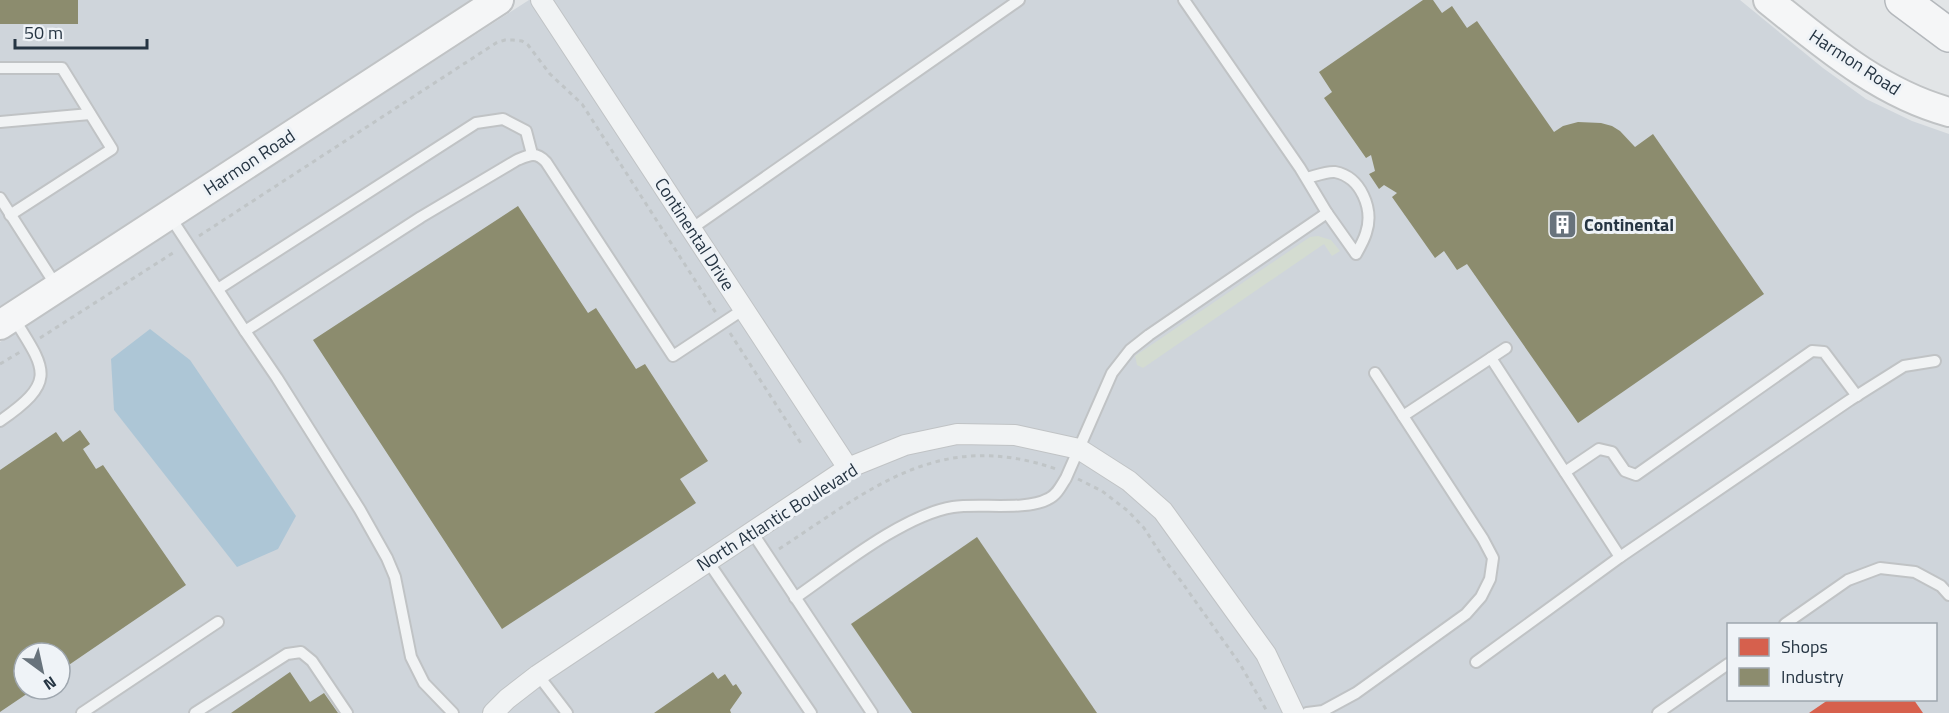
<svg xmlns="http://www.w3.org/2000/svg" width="1949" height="713" viewBox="0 0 1949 713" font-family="'Titillium Web',sans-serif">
<rect width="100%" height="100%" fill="#e2e5e7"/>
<!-- built -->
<g fill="#cfd5db" fill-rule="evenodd">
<polygon points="0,0 472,0 0,307"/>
<path d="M529 0H1740L1823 68 1866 99 1912 121 1949 134V713H0V342ZM1728 624H1936V700H1728ZM24 653H60V689H24Z"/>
</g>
<!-- green -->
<polygon fill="#d4dcd1" points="1318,236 1331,240 1340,251 1332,256 1324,244 1143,368 1137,365 1135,356 1310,237"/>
<!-- water -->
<polygon fill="#adc6d6" points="150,329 190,360 296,516 278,549 237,567 114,410 111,359"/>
<!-- shops -->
<polygon fill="#d6604d" points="1828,700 1914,700 1923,713 1809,713"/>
<!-- industry -->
<g fill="#8c8c6e">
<rect x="0" y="0" width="78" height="24"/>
<polygon points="1423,0 1433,0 1442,13 1452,6 1467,28 1477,21 1554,132 1563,126 1578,122 1601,123 1612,126 1620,131 1635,147 1653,134 1764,294 1578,423 1467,264 1457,270 1444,251 1435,258 1392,197 1397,193 1384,185 1379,189 1369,174 1375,171 1371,155 1366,158 1324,98 1332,92 1319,72"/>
<polygon points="518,206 588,313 596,308 636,369 645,364 708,461 680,479 696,503 502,629 313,340"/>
<polygon points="80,430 90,444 83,449 96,469 103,465 186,585 60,671 60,653 24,653 24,689 34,689 0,712 0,470 56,432 63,442"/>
<polygon points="977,537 1097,713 912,713 851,624"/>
<polygon points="290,672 310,702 324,693 338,713 231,713"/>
<polygon points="713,672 718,679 725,674 733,686 736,684 742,693 730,710 731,713 654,713"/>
</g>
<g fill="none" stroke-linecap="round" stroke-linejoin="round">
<defs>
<g id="lane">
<path d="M1184 0 1300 168 1327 213 1356 254C1360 247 1364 240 1366 233 1374 209 1361 177 1335 172 1327 171 1315 176 1307 178"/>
<polyline points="0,68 62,68 112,149 10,215"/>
<polyline points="0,122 90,114"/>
<polyline points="0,198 57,287"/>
<polyline points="169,215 245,331"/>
<polyline points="691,229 1019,0"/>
<polyline points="218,289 476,123 503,119 526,131 532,154"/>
<polyline points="1491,358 1620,557"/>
<polyline points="1403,416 1506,348"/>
<path d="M0 421C58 381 46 370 13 317"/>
<polyline points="1565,472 1599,449 1612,452 1625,471 1636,475 1812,351 1824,352 1857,396"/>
<polyline points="752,532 872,713"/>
<polyline points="707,560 811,713"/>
<path d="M795 598C837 569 903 515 953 507 979 503 1026 511 1048 499 1057 495 1061 486 1066 478L1112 373 1130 350 1149 335 1327 213"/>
<polyline points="1785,624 1848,580 1880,568 1915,572 1941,586 1949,595"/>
<polyline points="1476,662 1620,557 1850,400 1904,366 1935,361"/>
<polyline points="538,675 567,713"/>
<polyline points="82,713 218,622"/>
<polyline points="195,713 287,654 301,652 312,661 347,713"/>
<path d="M453 713 424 683 411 657 395 577 387 558 360 510 277 378 245 331 421 217 517 160C529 155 536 151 546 162L673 356 744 309"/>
<polyline points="1307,713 1323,711 1356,693 1466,614 1481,597 1490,579 1493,558 1483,539 1375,373"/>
<polyline points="1658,713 1728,664"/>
</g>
<g id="street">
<polyline points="541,0 848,468"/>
<polyline points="493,713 507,699 538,675 848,468 905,445 957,434 1015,435 1079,449 1129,481 1163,511 1266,654 1294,713"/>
</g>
<g id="secondary">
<path d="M1768 0C1823 44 1879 93 1949 112"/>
<polyline points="0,325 499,0"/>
</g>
<polyline id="highway" points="1902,0 1949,35"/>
</defs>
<!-- lane casing -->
<use href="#lane" stroke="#c0c3c5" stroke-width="14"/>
<!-- street casing -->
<use href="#street" stroke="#c0c3c5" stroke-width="22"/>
<!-- secondary casing -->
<use href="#secondary" stroke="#c0c3c5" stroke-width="32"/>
<!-- highway casing -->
<use href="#highway" stroke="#b4b8bc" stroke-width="36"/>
<!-- path -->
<g stroke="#c0c5c7" stroke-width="3" stroke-dasharray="4.5 4.5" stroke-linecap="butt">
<polyline points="199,236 496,43 505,40 513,40 522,41 528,45 550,74 582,104 716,313"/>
<polyline points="730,333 802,445"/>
<polyline points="40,338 176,251"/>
<polyline points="0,364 20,352"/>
<polyline points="1078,479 1102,491 1128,511 1144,528 1166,562 1181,581 1240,664 1268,713"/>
<path d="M779 549C871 489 939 428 1056 469"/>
</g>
<!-- lane -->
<use href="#lane" stroke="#f1f3f4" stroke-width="10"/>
<!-- street -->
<use href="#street" stroke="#f1f3f4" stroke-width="20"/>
<!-- secondary -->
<use href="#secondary" stroke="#f5f6f7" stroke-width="28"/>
<!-- highway -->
<use href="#highway" stroke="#f5f6f7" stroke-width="33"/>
</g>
<!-- icons -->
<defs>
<symbol id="building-square" viewBox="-11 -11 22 22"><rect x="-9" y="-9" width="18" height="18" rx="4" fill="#68737c" stroke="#eff3f7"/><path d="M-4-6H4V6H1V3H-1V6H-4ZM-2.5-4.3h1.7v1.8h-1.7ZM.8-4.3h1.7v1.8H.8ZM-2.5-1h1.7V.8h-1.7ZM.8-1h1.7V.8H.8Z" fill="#fff"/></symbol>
</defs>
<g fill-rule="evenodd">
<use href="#building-square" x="1546" y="208" width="33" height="33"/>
</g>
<g text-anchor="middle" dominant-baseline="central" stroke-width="6" stroke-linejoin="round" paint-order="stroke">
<!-- street labels -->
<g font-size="18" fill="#263543" stroke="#eff3f7">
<text transform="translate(1855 62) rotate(33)">Harmon Road</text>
<text transform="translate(249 162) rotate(-33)">Harmon Road</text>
<text transform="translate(695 234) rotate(57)">Continental Drive</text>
<text transform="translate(777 517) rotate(-32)">North Atlantic Boulevard</text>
</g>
<!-- poi labels -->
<g font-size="18" font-weight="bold" fill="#263543" stroke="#eff3f7" text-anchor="start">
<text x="1584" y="224">Continental</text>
</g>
</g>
<!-- legend -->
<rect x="1727" y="623" width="210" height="78" fill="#eff3f7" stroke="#9fa7af" stroke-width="1.5"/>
<rect x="1739" y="638" width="30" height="18" fill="#d6604d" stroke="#9fa7af" stroke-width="1.5"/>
<text x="1781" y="653" font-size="18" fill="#263543">Shops</text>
<rect x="1739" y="668" width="30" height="18" fill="#8c8c6e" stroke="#9fa7af" stroke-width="1.5"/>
<text x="1781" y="683" font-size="18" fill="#263543">Industry</text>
<!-- north arrow -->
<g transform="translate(42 671) rotate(147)"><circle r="28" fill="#eff3f7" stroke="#9fa7af" stroke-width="1.5"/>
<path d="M0-4.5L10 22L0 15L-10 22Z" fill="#68737c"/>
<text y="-9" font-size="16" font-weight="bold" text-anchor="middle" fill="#263543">N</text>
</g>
<!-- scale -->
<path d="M15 39v9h132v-9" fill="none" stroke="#263543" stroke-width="3"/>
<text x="24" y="39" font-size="18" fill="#263543" stroke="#eff3f7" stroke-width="4.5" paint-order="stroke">50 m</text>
</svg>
